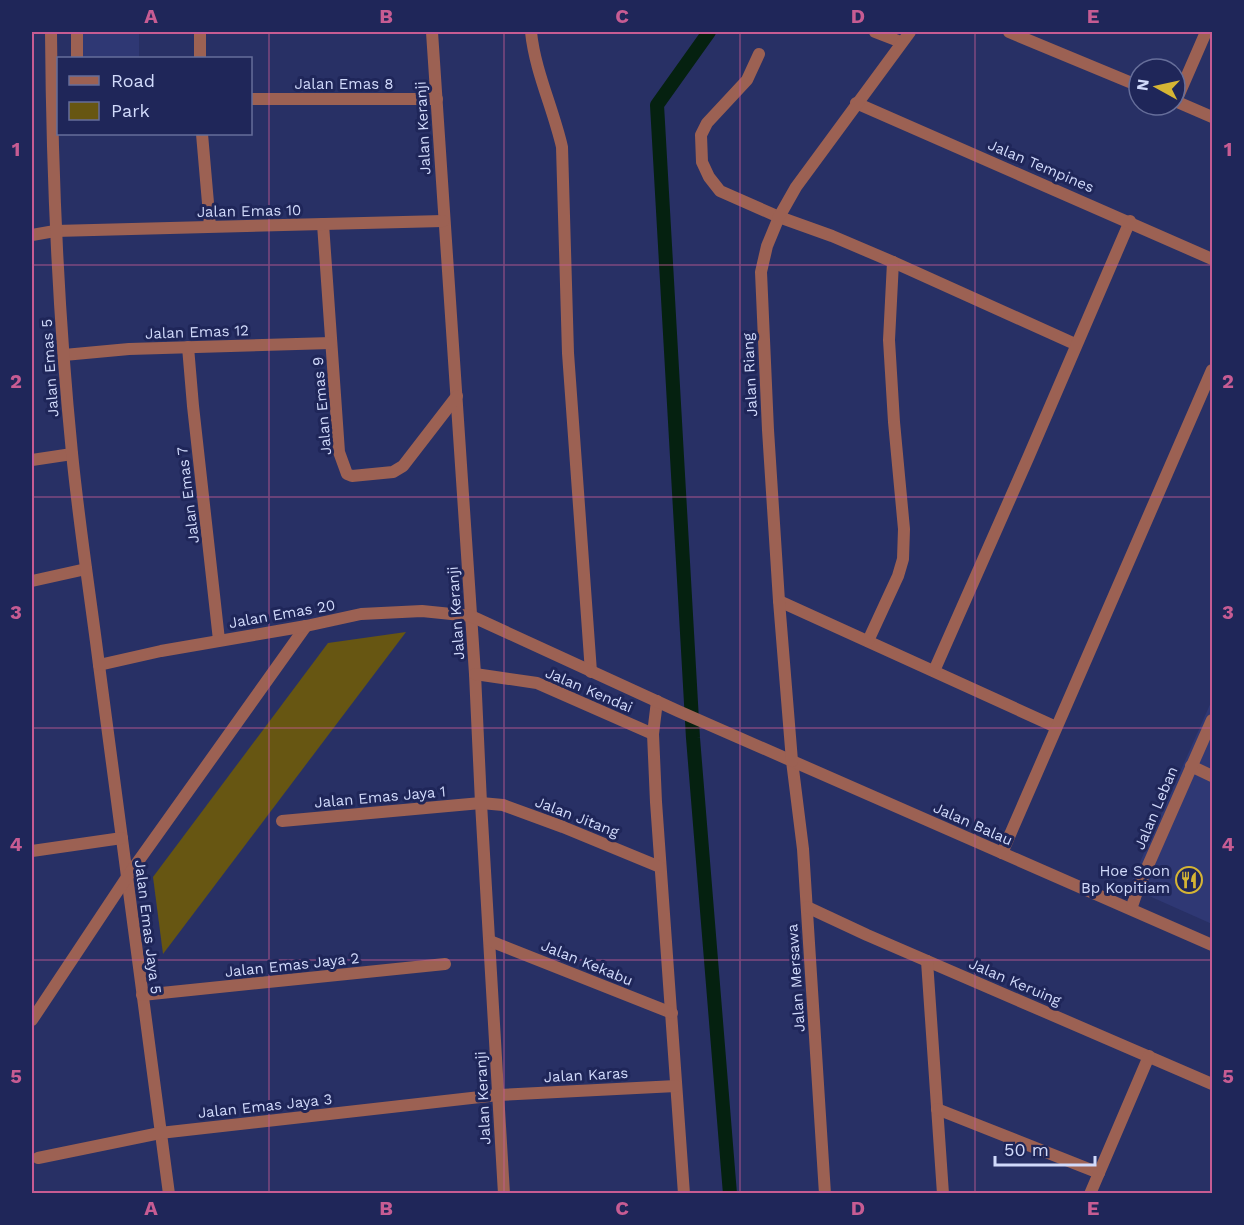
<svg xmlns="http://www.w3.org/2000/svg" width="1244" height="1225" viewBox="0 0 1244 1225" font-family="'Work Sans',sans-serif">
<rect width="100%" height="100%" fill="#283065"/>
<!-- built -->
<g fill="#2f3874">
<rect x="72" y="32" width="67" height="26"/>
<polygon points="1212,700 1212,924 1129,887"/>
</g>
<!-- green -->
<polygon fill="#675612" points="406,632 163,954 153,877 328,643"/>
<g fill="none" stroke-linecap="round" stroke-linejoin="round">
<!-- canal -->
<polyline stroke="#052110" stroke-width="14" points="709,32 657,105 693,738 730,1194"/>
<!-- minor -->
<g stroke="#9c6153" stroke-width="12">
<polyline points="77,32 77,58"/>
<polyline points="432,32 475,674 481,803 504,1194"/>
<path d="M531 32C535 71 553 108 562 147L568 353 591 672"/>
<polyline points="875,32 901,42"/>
<polyline points="1009,32 1139,86"/>
<polyline points="759,54 747,80 707,123 701,135 702,162 709,177 720,191 779,217 832,236 893,262 1075,344"/>
<polyline points="200,58 200,32"/>
<polyline points="250,99 437,99"/>
<polyline points="1175,101 1212,117"/>
<polyline points="1176,101 1206,32"/>
<polyline points="202,134 210,226"/>
<polyline points="323,224 339,452 347,474 352,476 393,472 403,466 457,396"/>
<polyline points="32,235 55,231 443,221"/>
<polyline points="188,347 193,406 219,640"/>
<polyline points="64,355 129,349 331,343"/>
<polyline points="32,460 72,454"/>
<polyline points="32,581 86,569"/>
<polyline points="779,601 1056,727"/>
<polyline points="868,641 898,576 903,559 904,529 894,422 889,340 893,262"/>
<polyline points="99,665 169,1194"/>
<polyline points="934,671 1028,458 1130,221"/>
<polyline points="475,674 537,683 653,734"/>
<polyline points="657,701 653,734 656,802 684,1194"/>
<polyline points="792,761 803,849 825,1194"/>
<polyline points="1191,766 1212,776"/>
<polyline points="282,821 481,803 503,805 563,827 660,867"/>
<polyline points="32,851 122,838"/>
<polyline points="1002,853 1212,370"/>
<polyline points="807,907 867,935 1212,1084"/>
<polyline points="490,941 672,1013"/>
<polyline points="927,961 943,1194"/>
<polyline points="142,995 445,964"/>
<polyline points="32,1020 127,877 306,626"/>
<polyline points="937,1109 1099,1173"/>
<polyline points="38,1158 160,1133 498,1095 676,1086"/>
<polyline points="1090,1194 1149,1056"/>
</g>
<!-- tertiary -->
<g stroke="#9c6153" stroke-width="12">
<path d="M51 32C52 172 58 313 72 453 79 524 90 594 99 665L161 651 306 626 361 614 422 611 471 616 678 711 1212 945"/>
<polyline points="856,103 1212,259"/>
<polyline points="792,761 779,601 768,430 761,272 767,246 779,217 796,187 910,32"/>
<polyline points="1131,909 1139,886 1212,720"/>
</g>
</g>
<!-- grid -->
<path fill="none" stroke="#c75c93" stroke-width="1.5" stroke-opacity="0.55" d="M269 32V1194M504 32V1194M740 32V1194M975 32V1194M32 265H1212M32 497H1212M32 728H1212M32 960H1212"/>
<!-- icons -->
<defs>
<symbol id="restaurant-ring" viewBox="-11 -11 22 22"><circle r="9.5" fill="#1f2659" stroke="#d6b534" stroke-width="1.5"/><path d="M-5-6h1v4h1v-4h1v4h1v-4h1v5L-1.5 .5V6h-2V.5L-5-1ZM5-6V6H3V1.5H1.5Q1.5-4 5-6Z" fill="#d6b534"/></symbol>
</defs>
<g fill-rule="evenodd">
<use href="#restaurant-ring" x="1174" y="865" width="30" height="30"/>
</g>
<g text-anchor="middle" dominant-baseline="central" stroke-width="6" stroke-linejoin="round" paint-order="stroke">
<!-- street labels -->
<g font-size="15" fill="#d1dafb" stroke="#1f2659">
<text x="344" y="84">Jalan Emas 8</text>
<text transform="translate(423 128) rotate(-93)">Jalan Keranji</text>
<text transform="translate(1041 166) rotate(23)">Jalan Tempines</text>
<text transform="translate(249 211) rotate(-1)">Jalan Emas 10</text>
<text transform="translate(197 332) rotate(-2)">Jalan Emas 12</text>
<text transform="translate(50 368) rotate(-94)">Jalan Emas 5</text>
<text transform="translate(750 375) rotate(-93)">Jalan Riang</text>
<text transform="translate(322 406) rotate(-95)">Jalan Emas 9</text>
<text transform="translate(188 495) rotate(-97)">Jalan Emas 7</text>
<text transform="translate(456 613) rotate(-94)">Jalan Keranji</text>
<text transform="translate(282 614) rotate(-10)">Jalan Emas 20</text>
<text transform="translate(589 690) rotate(23)">Jalan Kendai</text>
<text transform="translate(380 797) rotate(-5)">Jalan Emas Jaya 1</text>
<text transform="translate(1156 808) rotate(-67)">Jalan Leban</text>
<text transform="translate(577 817) rotate(21)">Jalan Jitang</text>
<text transform="translate(973 824) rotate(24)">Jalan Balau</text>
<text transform="translate(148 927) rotate(83)">Jalan Emas Jaya 5</text>
<text transform="translate(587 963) rotate(22)">Jalan Kekabu</text>
<text transform="translate(292 965) rotate(-6)">Jalan Emas Jaya 2</text>
<text transform="translate(796 978) rotate(-94)">Jalan Mersawa</text>
<text transform="translate(1015 982) rotate(23)">Jalan Keruing</text>
<text transform="translate(586 1075) rotate(-3)">Jalan Karas</text>
<text transform="translate(483 1098) rotate(-93)">Jalan Keranji</text>
<text transform="translate(265 1106) rotate(-6)">Jalan Emas Jaya 3</text>
</g>
<!-- poi labels -->
<g font-size="15" fill="#d1dafb" stroke="#1f2659" text-anchor="end">
<text x="1170" y="871">Hoe Soon<tspan x="1170" dy="17">Bp Kopitiam</tspan></text>
</g>
</g>
<!-- border -->
<rect width="1244" height="1225" fill="none" stroke="#1f2659" stroke-width="66"/>
<!-- legend -->
<rect x="57" y="57" width="195" height="78" fill="#1f2659" stroke="#666e9a" stroke-width="1.5"/>
<rect x="69" y="76" width="30" height="9" fill="#9c6153" stroke="#666e9a" stroke-width="1.5"/>
<text x="111" y="87" font-size="18" fill="#d1dafb">Road</text>
<rect x="69" y="102" width="30" height="18" fill="#675612" stroke="#666e9a" stroke-width="1.5"/>
<text x="111" y="117" font-size="18" fill="#d1dafb">Park</text>
<!-- north arrow -->
<g transform="translate(1157 87) rotate(278)"><circle r="28" fill="#1f2659" stroke="#666e9a" stroke-width="1.5"/>
<path d="M0-4.5L10 22L0 15L-10 22Z" fill="#d6b534"/>
<text y="-9" font-size="16" font-weight="bold" text-anchor="middle" fill="#d1dafb">N</text>
</g>
<!-- scale -->
<path d="M995 1156v9h100v-9" fill="none" stroke="#d1dafb" stroke-width="3"/>
<text x="1004" y="1156" font-size="18" fill="#d1dafb" stroke="#1f2659" stroke-width="4.5" paint-order="stroke">50 m</text>
<rect x="33" y="33" width="1178" height="1159" fill="none" stroke="#c75c93" stroke-width="2"/>
<g font-size="20" text-anchor="middle" font-weight="bold" fill="#c75c93">
<text x="151" y="23">A</text>
<text x="386" y="23">B</text>
<text x="622" y="23">C</text>
<text x="858" y="23">D</text>
<text x="1093" y="23">E</text>
<text x="16" y="156">1</text>
<text x="1228" y="156">1</text>
<text x="16" y="388">2</text>
<text x="1228" y="388">2</text>
<text x="16" y="619">3</text>
<text x="1228" y="619">3</text>
<text x="16" y="851">4</text>
<text x="1228" y="851">4</text>
<text x="16" y="1083">5</text>
<text x="1228" y="1083">5</text>
<text x="151" y="1215">A</text>
<text x="386" y="1215">B</text>
<text x="622" y="1215">C</text>
<text x="858" y="1215">D</text>
<text x="1093" y="1215">E</text>
</g>
</svg>
